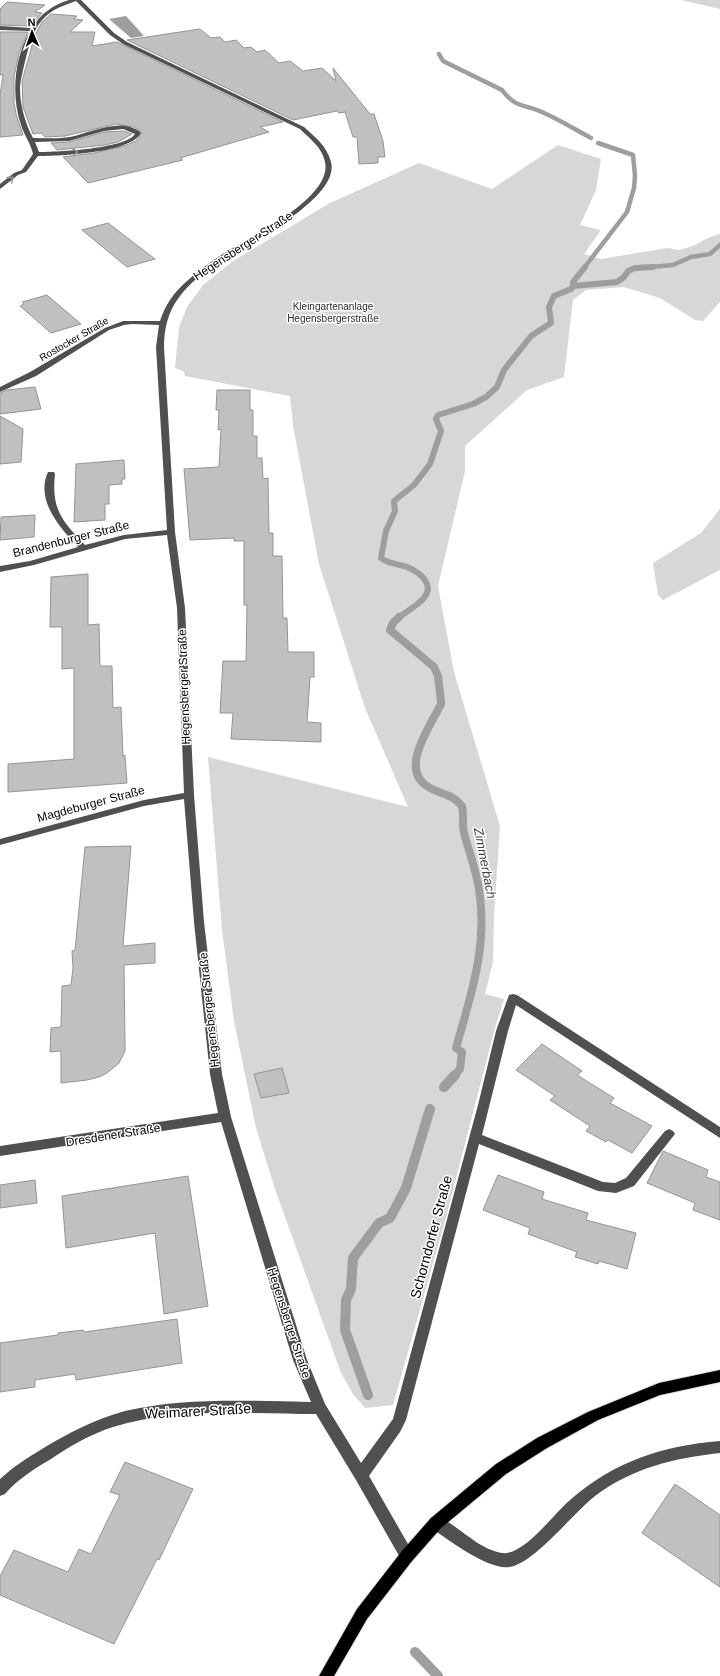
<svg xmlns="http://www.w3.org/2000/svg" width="720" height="1676" viewBox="0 0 720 1676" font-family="Arial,sans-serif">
<rect width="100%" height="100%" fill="#fff"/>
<!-- green -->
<g fill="#d7d7d7">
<polygon points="681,0 720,0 720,9"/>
<polygon points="558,145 601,159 596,190 580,225 601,230 584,254 601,259 667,248 679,250 693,246 708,238 720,234 720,302 703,321 695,320 660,298 624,287 586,290 573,300 564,377 527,390 465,446 465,471 438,586 454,672 500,826 494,915 493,962 485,994 504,999 496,1024 445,1221 393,1405 365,1408 353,1394 341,1373 275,1189 256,1128 234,1021 222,930 208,757 408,807 365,708 319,564 293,426 290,396 185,376 183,371 175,368 179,327 187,307 203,285 233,261 330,203 419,163 492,189"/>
<polygon points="720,509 720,570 663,600 658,595 653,563 701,533"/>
</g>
<!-- water -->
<polygon fill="#9e9e9e" points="126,16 144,36 131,38 109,19"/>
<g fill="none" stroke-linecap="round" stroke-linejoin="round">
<!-- stream-far3 -->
<g stroke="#9e9e9e" stroke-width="4.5">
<path d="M439 54 443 61 502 90C516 109 526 104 544 113 560 120 576 130 591 138"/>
<polyline points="584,268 627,212 634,188 635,176 633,155 598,143"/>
<polyline points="640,268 673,265 691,257 710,254 720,245"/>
</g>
<!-- stream-far2 -->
<g stroke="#9e9e9e" stroke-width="6">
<polyline points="573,286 573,282 585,267"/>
<path d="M398 618C409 609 437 597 425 580 421 574 414 570 407 567 399 564 388 564 381 558L386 531 395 511 394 501 414 485 430 464 441 431 436 419 438 415 473 404 486 397 497 387 504 370 531 336 551 323 549 307 554 296 571 289 573 286 617 282 624 277 628 271 635 268 653 267"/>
</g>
<!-- stream-far1 -->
<path stroke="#9e9e9e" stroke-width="8" d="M399 617 393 623 390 630 434 667 438 676 441 701V704C430 727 397 771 430 788 441 794 454 795 462 806 464 815 462 824 464 833 469 852 476 870 479 889 488 947 471 994 456 1048L462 1052 460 1069 454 1076"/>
<!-- stream -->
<g stroke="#9e9e9e" stroke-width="10">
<polyline points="444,1087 455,1075"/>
<polyline points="368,1395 345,1330 346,1300 351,1289 353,1258 379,1223 390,1218 406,1188 430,1109"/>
<polyline points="415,1652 438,1676"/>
</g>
</g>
<!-- building -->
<g fill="#c0c0c0" stroke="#949494">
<polygon points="7,2 45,5 35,12 42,13 31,26 0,25 0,9"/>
<polygon points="51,14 77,16 74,19 83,20 70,32 95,32 92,46 117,42 283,122 260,127 269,132 180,158 183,160 88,183 63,157 94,153 124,146 136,141 142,133 134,127 116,124 65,136 45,137 41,133 33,134 23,107 22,81 35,35 42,22"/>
<polygon points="200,29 211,38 220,37 225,42 236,40 244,48 251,47 257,52 265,50 279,63 290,61 303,71 322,68 336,81 333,68 370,114 374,114 383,141 385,157 378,157 378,163 359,164 357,137 353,137 345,112 339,113 337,111 293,120 127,40"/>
<polygon points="0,32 28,32 19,53 14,77 14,102 16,114 23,135 0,137 0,95 3,75 0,75"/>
<polygon points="123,131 132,134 118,142 105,145 57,150 51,143 69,142 104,132"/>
<polygon points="108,223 155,259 127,267 82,230"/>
<polygon points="47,295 81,324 51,333 20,306 24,304 22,302"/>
<polygon points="35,387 41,409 0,414 0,393 7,390"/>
<polygon points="217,390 250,390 250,410 253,410 253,436 257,436 257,458 262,458 263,479 268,478 269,533 273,533 273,556 282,556 283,618 287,618 288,652 314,652 314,677 310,677 307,722 321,723 321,742 231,739 233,713 220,713 223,661 246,661 247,605 244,605 244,541 234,541 234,538 190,540 184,469 219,467 221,429 218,430 219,410 216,410"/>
<polygon points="0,416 23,429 21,462 0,464"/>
<polygon points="124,460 125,479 122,479 122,484 109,485 109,504 105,504 105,520 74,522 76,464"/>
<polygon points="35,515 34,537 0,540 1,517"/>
<polygon points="88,574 88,625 99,624 100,666 112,666 113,708 121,707 123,756 125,755 127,783 8,792 8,764 74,759 74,668 62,669 62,627 50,627 51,577"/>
<polygon points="131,846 123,946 155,943 155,963 124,965 125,1044 125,1051 119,1063 107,1073 99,1077 87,1080 61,1083 61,1051 50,1052 51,1028 61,1027 62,986 71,985 73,968 72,951 75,950 85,847"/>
<polygon points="542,1044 582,1071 577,1075 614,1098 610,1103 652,1126 632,1153 608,1140 606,1142 586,1131 590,1126 550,1100 555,1096 516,1070"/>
<polygon points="282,1068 289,1093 261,1098 254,1074"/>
<polygon points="663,1151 708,1170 706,1177 720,1182 720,1220 693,1210 695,1203 647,1183"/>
<polygon points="498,1175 544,1192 542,1199 588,1213 586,1220 636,1233 627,1269 599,1261 598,1264 575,1257 577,1252 528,1234 530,1228 483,1210"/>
<polygon points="188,1176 208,1306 164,1314 155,1233 66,1248 62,1196"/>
<polygon points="35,1180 37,1203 0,1208 0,1185"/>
<polygon points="177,1319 182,1363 76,1380 75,1374 35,1380 35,1387 0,1392 0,1343 58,1335 58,1333 83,1330 84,1332"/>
<polygon points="125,1462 193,1489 159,1560 157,1559 114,1644 0,1595 0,1576 14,1550 68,1572 79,1549 91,1554 120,1495 110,1492"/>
<polygon points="675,1484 720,1515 720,1587 642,1533"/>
</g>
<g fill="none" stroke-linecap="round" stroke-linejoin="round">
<defs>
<polygon id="major" points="720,1370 720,1382 660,1395 598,1420 547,1448 506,1474 441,1528 412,1561 367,1619 334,1676 319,1676 357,1609 402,1551 431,1518 496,1464 537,1438 588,1412 659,1383"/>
</defs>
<!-- major casing -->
<use href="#major" stroke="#dbdbdb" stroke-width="2"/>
<!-- minor -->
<g fill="#505050" fill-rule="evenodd">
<path d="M69 0H81L114 33 127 42 304 127C315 137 327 146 331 162 341 199 242 247 216 264 203 273 190 283 180 296 168 311 164 329 164 347L175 532 185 608 194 795 204 922 222 1074 231 1117 307 1360 325 1404 361 1463 393 1419 478 1105 496 1031 509 995 513 994 517 995 720 1127V1138L516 1005 508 1031 482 1135 603 1182 615 1183 626 1178 665 1131 669 1129 673 1131 675 1134 634 1186 616 1193 598 1191 479 1144 406 1420 400 1432 369 1476 412 1551 414 1556 412 1561 407 1563 402 1561 356 1480 316 1414C250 1414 178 1407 113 1427 91 1434 70 1446 51 1459 34 1469 18 1479 5 1494L0 1496V1479C13 1467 27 1458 42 1449 68 1433 96 1419 125 1411 185 1397 249 1401 311 1402L293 1360 221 1122 0 1156V1146L218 1113 210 1074 194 922 184 799 144 806 0 845V839L144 800 184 793 177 608 167 535 125 539 34 565 0 572V566L30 561 78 547C60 528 35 500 48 472H54L55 474C51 509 62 521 85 545L124 535 167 530 156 347 159 325 132 324 124 325 109 330 36 376 0 392V387L30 372 105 328 123 321H160C165 305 174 292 187 281 199 270 212 261 226 252 251 237 333 197 325 162 322 147 310 139 300 129L123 44 110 35 76 1C65 5 55 8 46 16 31 30 28 51 23 70 22 76 20 81 20 88 20 105 25 123 33 138 45 138 58 139 70 137 91 133 122 116 141 133 131 153 59 156 38 156L26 172 18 175 0 189V184L14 173 22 170 33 154C31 144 24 135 21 125 11 96 14 58 30 31L0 30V26L32 28C40 14 53 5 69 0ZM123 129 135 134C125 149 57 152 39 152L35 142 69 141 104 131Z"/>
<path d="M720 1441V1453C674 1458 632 1468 595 1496 573 1513 534 1564 509 1567 488 1570 449 1540 431 1528L429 1523 431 1518 436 1516C459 1525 477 1549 502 1553 524 1556 554 1513 570 1500 615 1461 662 1446 720 1441Z"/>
</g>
<!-- major -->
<use href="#major" fill="#000" fill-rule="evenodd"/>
</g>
<!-- one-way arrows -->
<defs><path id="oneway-chevron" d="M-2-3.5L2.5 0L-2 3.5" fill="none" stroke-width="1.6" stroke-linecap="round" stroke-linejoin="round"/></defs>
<g stroke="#969696">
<use href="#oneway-chevron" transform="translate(75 152) rotate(-8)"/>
<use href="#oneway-chevron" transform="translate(11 179) rotate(-41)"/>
</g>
<g text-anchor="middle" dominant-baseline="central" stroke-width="3" stroke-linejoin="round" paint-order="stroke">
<!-- far-park labels -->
<g font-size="10" fill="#2e2e2e" stroke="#fff">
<text x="333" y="306">Kleingartenanlage<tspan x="333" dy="12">Hegensbergerstraße</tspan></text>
</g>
<!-- far-street labels -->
<g font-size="10" fill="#000" stroke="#fff">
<text transform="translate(74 339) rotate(-30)">Rostocker Straße</text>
</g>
<!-- street labels -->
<g font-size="12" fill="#000" stroke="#fff">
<text transform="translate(243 246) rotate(-33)">Hegensberger Straße</text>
<text transform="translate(71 539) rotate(-14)">Brandenburger Straße</text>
<text transform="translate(184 687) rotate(-92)">Hegensberger Straße</text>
<text transform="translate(91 804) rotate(-15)">Magdeburger Straße</text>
<text transform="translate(209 1010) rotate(-96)">Hegensberger Straße</text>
<text transform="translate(113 1135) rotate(-9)">Dresdener Straße</text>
<text transform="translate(289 1323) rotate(72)">Hegensberger Straße</text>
</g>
<!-- water labels -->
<g font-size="13" font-style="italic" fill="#3f3f3f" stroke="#fff">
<text transform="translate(485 863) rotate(79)">Zimmerbach</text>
</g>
<!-- near-street labels -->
<g font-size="14" fill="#000" stroke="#fff">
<text transform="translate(431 1237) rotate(-75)">Schorndorfer Straße</text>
<text transform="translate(198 1411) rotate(-3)">Weimarer Straße</text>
</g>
</g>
<!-- north arrow -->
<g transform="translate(32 32) rotate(358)" stroke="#ffffff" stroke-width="3" paint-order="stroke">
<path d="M0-3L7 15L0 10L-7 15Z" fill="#000000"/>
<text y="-6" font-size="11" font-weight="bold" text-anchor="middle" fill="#000000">N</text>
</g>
</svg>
